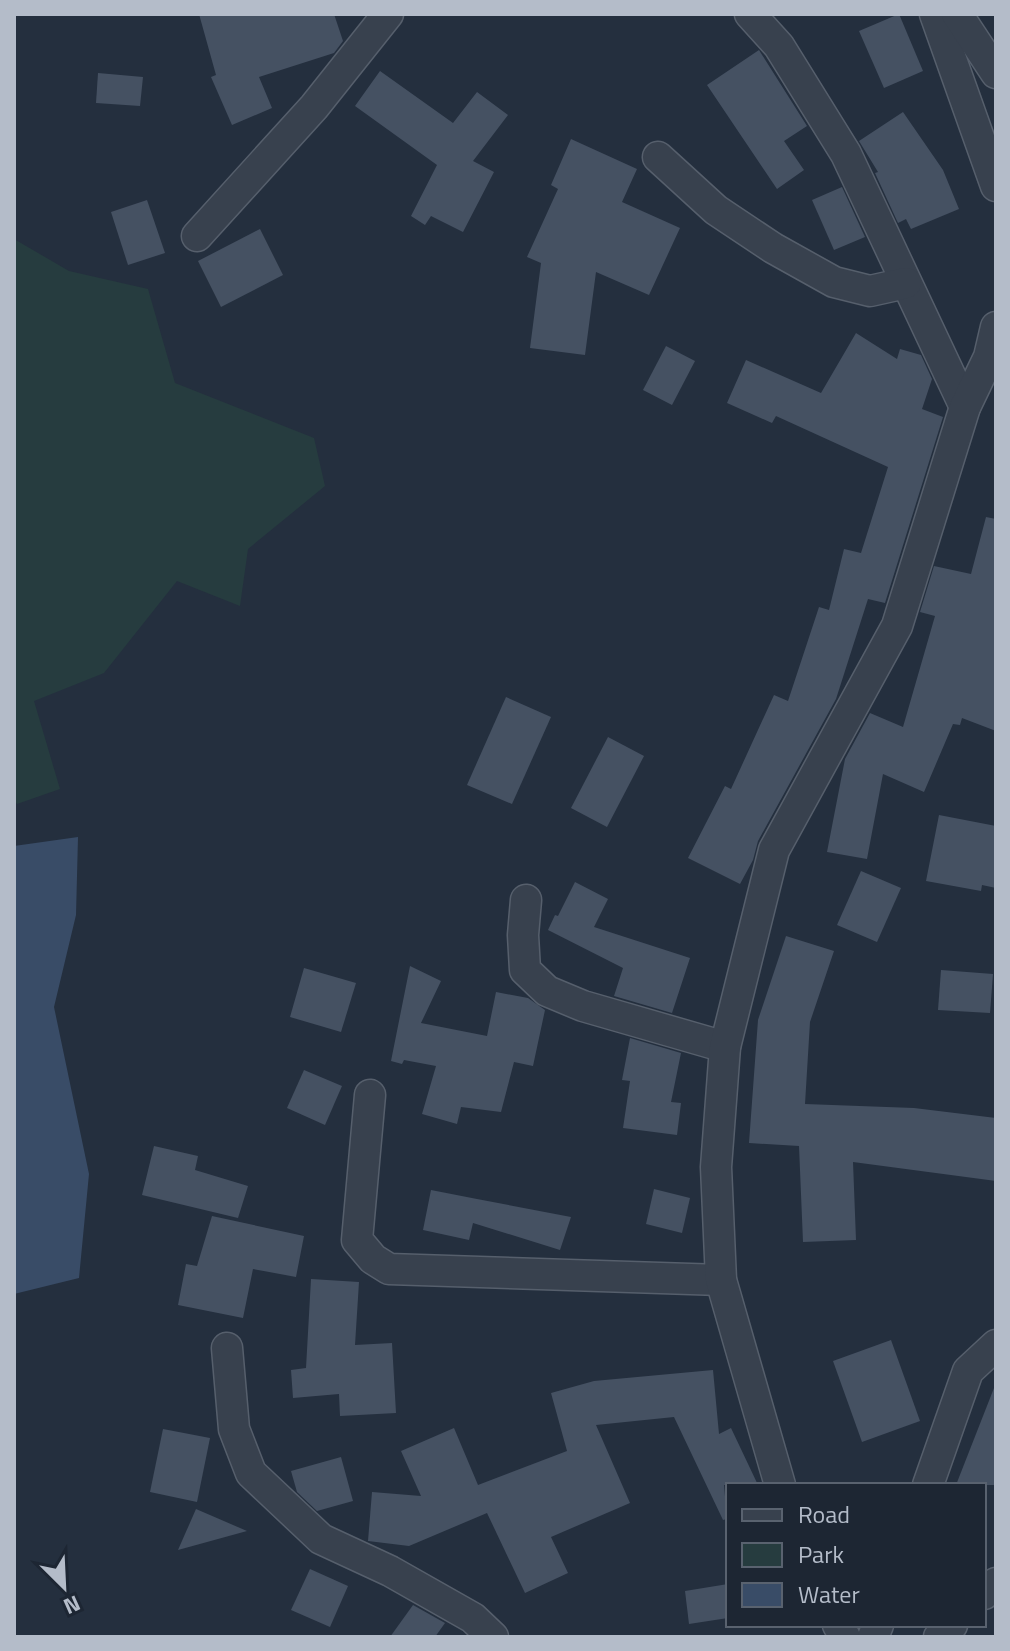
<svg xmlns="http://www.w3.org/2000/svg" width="1010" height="1651" viewBox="0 0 1010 1651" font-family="'Titillium Web',sans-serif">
<rect width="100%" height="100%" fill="#242f3e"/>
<!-- green -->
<polygon fill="#263c3f" points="14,239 69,271 148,289 175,383 314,438 325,486 248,549 240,606 177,581 104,673 34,701 60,789 17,804 14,799"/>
<!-- water -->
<polygon fill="#394c67" points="78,837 76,915 54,1007 89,1174 79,1278 14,1294 14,846"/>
<!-- building -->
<g fill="#455162">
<polygon points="199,14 334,14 343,41 334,53 259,77 272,108 232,125 211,77 216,75"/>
<polygon points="899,14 923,71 884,88 859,31"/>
<polygon points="759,50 807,126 784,141 804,170 777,189 707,85"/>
<polygon points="380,71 453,123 477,92 508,115 473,161 494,172 463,232 431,216 425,225 411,216 437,165 355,106"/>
<polygon points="98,73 143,77 140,106 96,103"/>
<polygon points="903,112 943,170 959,209 911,229 906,219 898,223 875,173 878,172 859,141"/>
<polygon points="571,139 637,169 622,202 680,228 649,295 596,272 585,355 530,348 541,263 527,257 558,189 551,185"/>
<polygon points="842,187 865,237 834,250 812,200"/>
<polygon points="147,200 165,253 128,265 111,212"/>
<polygon points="260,229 283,275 221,307 198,261"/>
<polygon points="856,333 897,359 900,349 921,355 932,379 922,409 943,417 885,603 868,599 836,699 758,841 753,860 740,884 688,858 725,786 731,789 774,695 788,701 819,607 829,610 844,549 861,553 888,467 776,416 772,423 727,403 746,360 821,393"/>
<polygon points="666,346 695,361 672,405 643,390"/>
<polygon points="986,517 996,519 996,731 962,718 960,725 953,724 924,792 883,774 867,859 827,852 845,759 870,713 903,727 935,616 920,612 934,566 971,574"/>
<polygon points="506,697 551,717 512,804 467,785"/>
<polygon points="608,737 644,756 607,827 571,808"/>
<polygon points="939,815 996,826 996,888 982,885 981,891 926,881"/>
<polygon points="861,871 901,888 877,942 837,925"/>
<polygon points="575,882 608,899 594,927 690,958 672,1013 614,996 623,968 548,930 555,915 558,916"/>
<polygon points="786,936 834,951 810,1022 805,1104 914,1108 996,1118 996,1181 853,1162 856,1240 803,1242 799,1146 749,1143 758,1020"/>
<polygon points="410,966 441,981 421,1023 487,1036 496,992 528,998 545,1010 533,1066 514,1062 501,1112 461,1107 457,1124 422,1114 436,1066 404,1060 402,1064 391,1061"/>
<polygon points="304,968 356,983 341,1032 290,1017"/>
<polygon points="941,970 993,974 990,1013 938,1010"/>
<polygon points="630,1038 681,1053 671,1102 681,1103 677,1135 623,1128 630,1081 622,1080"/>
<polygon points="304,1070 342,1086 325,1125 287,1108"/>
<polygon points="154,1146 198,1156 195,1170 248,1186 238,1218 142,1195"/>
<polygon points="654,1189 690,1198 682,1233 646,1224"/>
<polygon points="431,1190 477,1199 571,1217 560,1250 473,1223 469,1240 423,1230"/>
<polygon points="212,1216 304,1236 296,1277 253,1269 243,1318 178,1305 186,1264 197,1266"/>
<polygon points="311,1279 359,1282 355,1345 392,1343 396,1413 340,1416 339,1394 293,1398 291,1370 306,1368"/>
<polygon points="891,1340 920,1421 862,1442 833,1361"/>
<polygon points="713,1370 719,1434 731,1428 758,1485 724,1485 727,1519 723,1520 674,1417 596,1425 630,1503 551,1537 568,1573 525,1593 487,1513 409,1546 368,1541 372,1492 421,1496 401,1451 454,1428 478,1485 567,1451 551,1393 594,1381"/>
<polygon points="994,1388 996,1485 956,1485"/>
<polygon points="163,1429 210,1438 197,1502 150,1492"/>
<polygon points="341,1457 353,1501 317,1511 297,1492 291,1471"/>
<polygon points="196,1509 247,1531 178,1550"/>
<polygon points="310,1569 348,1586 330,1627 291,1610"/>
<polygon points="728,1584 728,1618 689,1624 685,1591"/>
<polygon points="413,1605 445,1623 435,1637 390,1637"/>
</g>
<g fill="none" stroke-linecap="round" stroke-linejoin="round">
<defs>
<g id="street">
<polyline points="750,14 779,46 846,154 965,407"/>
<polyline points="935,14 996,186"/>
<polyline points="957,14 996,73"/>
<polyline points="658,157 716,210 773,248 834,282 870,291 906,283"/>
<polyline points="197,236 314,107 388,14"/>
<polyline points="526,900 523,935 525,970 547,991 583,1006 725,1047"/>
<polyline points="370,1095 357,1240 373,1259 389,1269 721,1280"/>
<polyline points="227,1348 234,1429 251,1473 321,1539 390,1571 473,1618 493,1637"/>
<polyline points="780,1485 721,1280 716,1167 725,1047 774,850 897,626 965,407 989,357 996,327"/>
<polyline points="928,1485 968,1371 996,1345"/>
<polyline points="984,1594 996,1583"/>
<polyline points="838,1625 845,1637"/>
<polyline points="873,1637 878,1625"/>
<polyline points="939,1637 952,1625"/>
</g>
</defs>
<!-- street casing -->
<use href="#street" stroke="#565f6c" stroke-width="33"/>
<!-- street -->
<use href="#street" stroke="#38414e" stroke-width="30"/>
</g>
<!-- border -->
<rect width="1010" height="1651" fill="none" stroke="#b4bcc9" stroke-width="32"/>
<!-- legend -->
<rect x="726" y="1483" width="260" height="144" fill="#1d2633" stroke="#59626f" stroke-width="2"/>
<rect x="742" y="1509" width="40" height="12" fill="#38414e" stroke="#59626f" stroke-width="2"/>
<text x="798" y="1523" font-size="24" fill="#b4bcc9">Road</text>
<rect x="742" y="1543" width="40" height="24" fill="#263c3f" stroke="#59626f" stroke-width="2"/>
<text x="798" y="1563" font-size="24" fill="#b4bcc9">Park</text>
<rect x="742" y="1583" width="40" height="24" fill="#394c67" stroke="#59626f" stroke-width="2"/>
<text x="798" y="1603" font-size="24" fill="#b4bcc9">Water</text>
<!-- north arrow -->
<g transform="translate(64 1587) rotate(156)" stroke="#1d2633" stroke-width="6" paint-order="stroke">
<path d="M0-6L14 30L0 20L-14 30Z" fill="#b4bcc9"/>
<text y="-12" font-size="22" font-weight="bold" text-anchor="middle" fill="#b4bcc9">N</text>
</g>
</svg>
